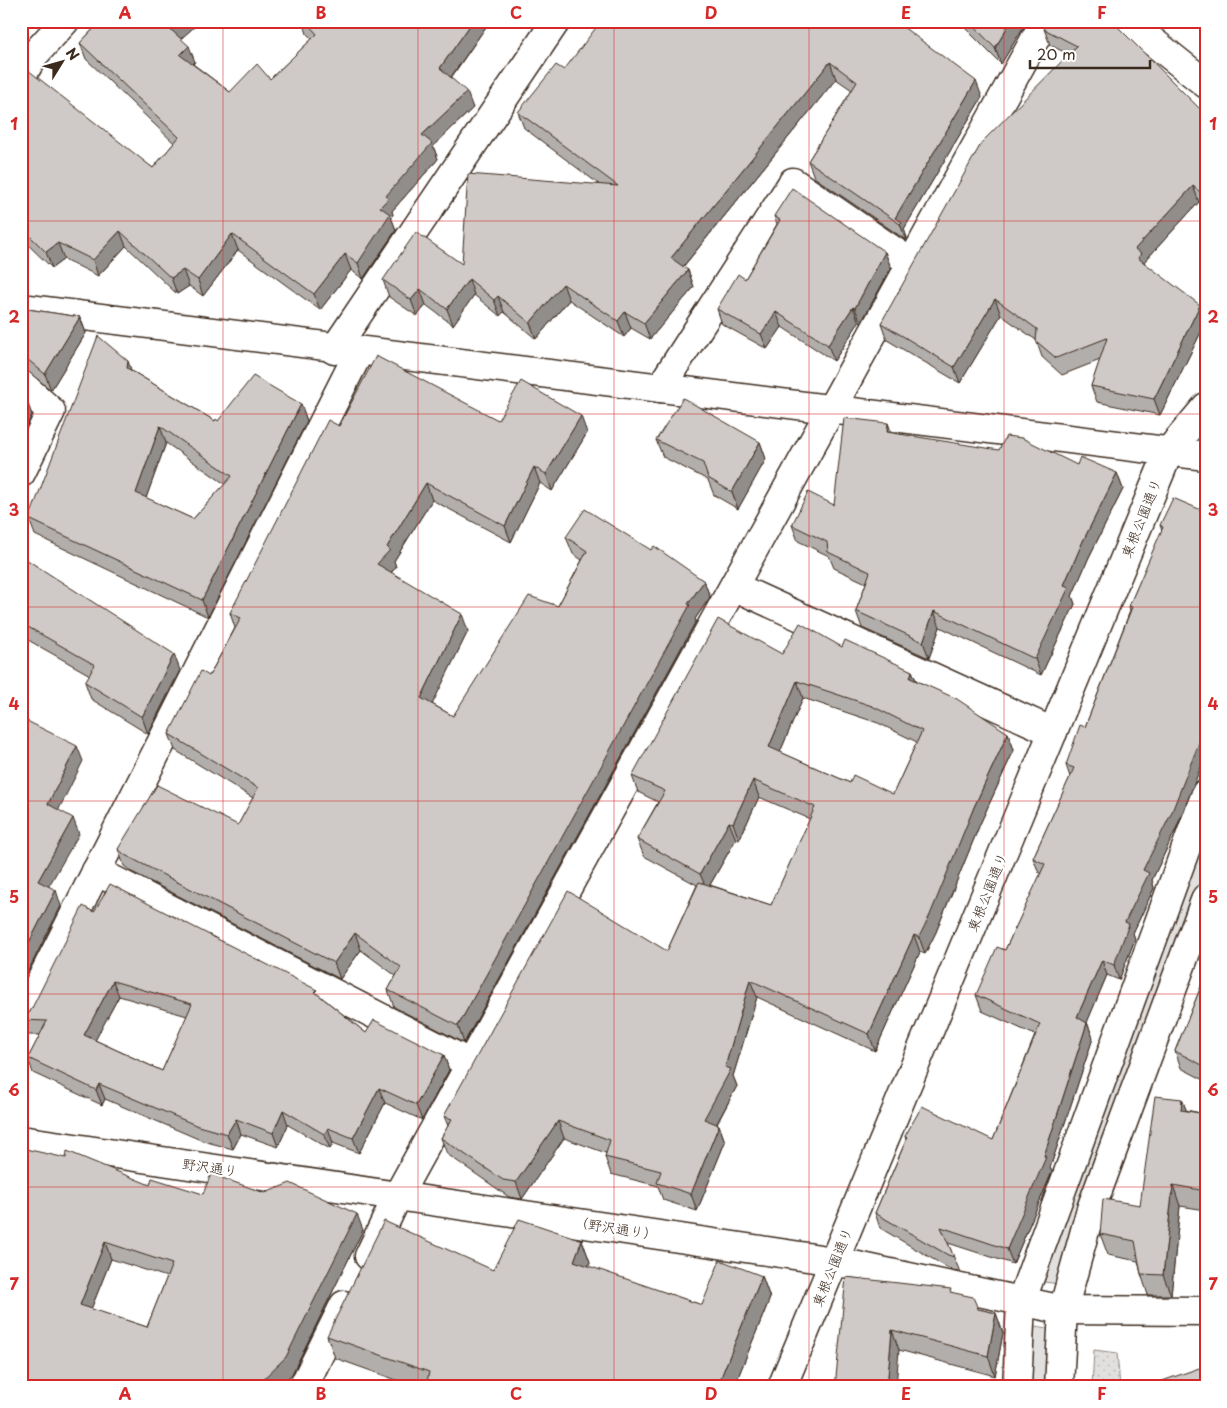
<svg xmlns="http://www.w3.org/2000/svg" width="1227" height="1408" viewBox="0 0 1227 1408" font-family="'Playpen Sans','Klee One',sans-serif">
<defs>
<pattern id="park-dots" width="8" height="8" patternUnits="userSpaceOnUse" patternTransform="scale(1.25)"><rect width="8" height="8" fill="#e2e0de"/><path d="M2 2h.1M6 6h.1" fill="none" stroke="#c3c0be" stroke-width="1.8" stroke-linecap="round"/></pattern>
</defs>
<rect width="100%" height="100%" fill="#fff"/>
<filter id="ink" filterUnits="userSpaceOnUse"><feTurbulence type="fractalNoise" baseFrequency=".02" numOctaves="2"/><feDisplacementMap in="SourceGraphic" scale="10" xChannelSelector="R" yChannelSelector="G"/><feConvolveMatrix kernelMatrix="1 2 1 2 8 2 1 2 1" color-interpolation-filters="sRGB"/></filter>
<g filter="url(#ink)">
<!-- green -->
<g fill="#e2e0de" stroke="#8e857e">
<polygon points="1206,820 1206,865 1090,1183 1060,1284 1044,1282 1062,1214"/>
<polygon points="1035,1326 1052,1329 1048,1387 1030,1387"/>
</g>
<!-- park -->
<polygon fill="url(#park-dots)" stroke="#8e857e" points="1094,1350 1117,1353 1120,1387 1092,1387"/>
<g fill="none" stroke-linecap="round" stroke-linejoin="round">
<defs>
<g id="minor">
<polyline points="1127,21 1206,84"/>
<polyline points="21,77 34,55 65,21"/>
<path d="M21 308C416 361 811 403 1206 456"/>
<polyline points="334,350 556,21"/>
<polyline points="21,384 51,411 21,473"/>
<polyline points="660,388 793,182 913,264"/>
<polyline points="735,587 1053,732"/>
<polyline points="96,871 471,1064"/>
<polyline points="21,1020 359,352"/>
<polyline points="21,1140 834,1261 1063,1310 1206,1311"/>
<polyline points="369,1256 398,1195 1045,21"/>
<polyline points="303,1387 344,1305"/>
<polyline points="782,1387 1169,451 1206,407"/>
<polyline points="1017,1387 1021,1302 1206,793"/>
<polyline points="1059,1387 1063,1310 1091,1209 1206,898"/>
</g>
</defs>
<!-- minor casing -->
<use href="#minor" stroke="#3b2a1e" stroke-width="31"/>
<!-- minor -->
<use href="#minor" stroke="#fff" stroke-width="28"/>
</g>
<!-- wall -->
<g fill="#b2aeab" stroke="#3b2a1e" fill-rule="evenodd">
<polygon points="101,21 201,21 180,39 195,62 193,64 230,92 270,79 312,39 307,34 303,21 490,21 451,78 473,108 433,146 438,159 392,211 393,215 391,217 396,230 363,279 351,270 320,310 238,250 203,296 189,286 177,294 126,246 98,276 64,259 52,268 21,238 21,75 153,168 174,143 86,59 80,43"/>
<polygon points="895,21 982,97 904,229 907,238 906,240 814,177 808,161 852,90 836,79 683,267 688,270 694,287 650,339 631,328 624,337 569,300 536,339 504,312 500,316 474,295 453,325 426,305 417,316 389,297 383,280 462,264 600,185 524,128 518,112 564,70"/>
<polygon points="958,21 1027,21 1001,64"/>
<polygon points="1118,28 1200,109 1206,103 1206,208 1199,202 1144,262 1206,319 1206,322 1160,415 1097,402 1091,386 1100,360 1062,375 1042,357 1036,340 1001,315 960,383 887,340 881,323 1068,54 1050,45 1044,29"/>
<polygon points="774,216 885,252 891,268 861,323 859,322 834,361 782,327 767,349 722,324 717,309 745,279 777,224"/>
<polygon points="21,308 80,317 86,333 51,390 25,369 21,369"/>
<path d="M132 371 215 421 301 404 307 421 208 617 35 535 29 519ZM166 443 225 484 193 519 146 498Z"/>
<polygon points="498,420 587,433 552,491 540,483 511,542 432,500 394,561 396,567 391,573 468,631 432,704 453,716 558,606 582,560 573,554 566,537 651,550 704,581 710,597 695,619 696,621 464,1043 394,1007 388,990 396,976 361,950 340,979 132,872 124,866 118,849 238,825 253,798 175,750 169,734 209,676 235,628 230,613 339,426"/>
<polygon points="888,423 891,433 1077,465 1117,473 1123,489 1089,557 1072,596 1075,604 1041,675 940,627 929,658 862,628 856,611 866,583 834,568 829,556 798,541 792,525 834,505"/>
<polygon points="656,440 760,442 766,459 738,509 714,495 708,480 663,457"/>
<polygon points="1206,512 1206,754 1176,829 1152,880 1154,888 1133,933 1135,939 1119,980 1107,975 1087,1022 1093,1038 1050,1168 1052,1172 1013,1264 948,1243 960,1272 953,1271 880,1228 875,1213 906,1140 905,1136 993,1140 1035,1035 982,1011 976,995 1005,950 1041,874 1039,873 1033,858 1070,777 1066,765 1085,727 1130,611 1129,606 1162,531 1160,525"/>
<polygon points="21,556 180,670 148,734 91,699 85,682 90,675 21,636"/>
<path d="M842 647 912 671 916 680 1008 733 1014 750 980 824 936 932 925 954 920 952 875 1051 757 997 733 1076 737 1086 717 1124 719 1125 725 1142 697 1211 663 1200 658 1186 611 1174 605 1157 606 1153 564 1138 522 1199 509 1197 447 1154 441 1138 448 1126 444 1116 667 951 697 885 644 856 637 839 658 802 638 792 632 776 782 654ZM803 698 878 723 917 742 893 794 850 783 780 752ZM759 797 810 819 771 905 710 885 736 839 739 840Z"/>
<path d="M94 912 319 995 366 1033 444 1055 449 1070 422 1120 385 1103 359 1153 333 1143 330 1149 288 1125 278 1147 241 1134 233 1149 203 1141 105 1099 102 1105 33 1073 28 1058 40 1035H24L21 1028V1018L30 1012ZM119 996 187 1016 162 1071 95 1040Z"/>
<polygon points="1206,974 1206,1081 1181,1068 1175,1051"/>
<polygon points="1182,1099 1186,1110 1206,1114 1206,1210 1180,1206 1171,1295 1148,1295 1141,1274 1138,1261 1108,1255 1100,1234 1140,1205"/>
<path d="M21 1148 150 1185 203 1194 363 1230 292 1374 278 1387H21ZM111 1259 167 1277 147 1327 91 1309Z"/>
<polygon points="582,1240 590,1262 588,1267 702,1305 762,1276 770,1298 734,1387 416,1387 335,1358 327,1336 493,1270"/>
<polygon points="846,1277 952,1293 978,1309 996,1313 1003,1333 995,1376 899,1350"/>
</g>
<!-- shaded-wall -->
<g fill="#918d8b" stroke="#3b2a1e">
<polygon points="177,21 201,21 175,44 169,28"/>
<polygon points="473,21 490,21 446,84 440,68"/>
<polygon points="1011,21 1027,21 1001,64 995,48"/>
<polygon points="189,46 195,62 185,71 180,55"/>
<polygon points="830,62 836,79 677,274 671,258"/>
<polygon points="976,81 982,97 904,229 907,238 906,240 900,224 895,218"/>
<polygon points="467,92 473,108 433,146 438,159 392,211 393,215 391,217 396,230 363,279 358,263 380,207 386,196 422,135"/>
<polygon points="1193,186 1199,202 1144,262 1144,274 1135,249"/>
<polygon points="120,231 126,246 98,276 93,260"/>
<polygon points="232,234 238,250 203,296 198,280"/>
<polygon points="58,243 64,259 52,268 46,252"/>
<polygon points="885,252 891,268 861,323 855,308"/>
<polygon points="345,254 351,270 320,310 314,294"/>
<polygon points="183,270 189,286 177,294 171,278"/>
<polygon points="688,270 694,287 650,339 644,323"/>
<polygon points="469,279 474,295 453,325 447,309"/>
<polygon points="563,284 569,300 536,339 530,323"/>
<polygon points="420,289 426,305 417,316 411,300"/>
<polygon points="498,296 504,312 500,316 494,300"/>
<polygon points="995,299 1001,315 960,383 954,367"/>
<polygon points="1200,305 1206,319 1206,322 1160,415 1154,399"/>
<polygon points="853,307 859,322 834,361 828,345"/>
<polygon points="625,312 631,328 624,337 618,321"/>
<polygon points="776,312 782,327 767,349 761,334"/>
<polygon points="80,317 86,333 51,390 45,374"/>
<polygon points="128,361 134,378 127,368"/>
<polygon points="26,398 32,415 21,437 21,408"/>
<polygon points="301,404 307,421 208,617 202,600"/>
<polygon points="581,416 587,433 552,491 546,474"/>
<polygon points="888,423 894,440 887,432"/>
<polygon points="160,426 166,443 142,509 136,493"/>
<polygon points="760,442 766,459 738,509 732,492"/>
<polygon points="534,467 540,483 511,542 505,526"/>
<polygon points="1117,473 1123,489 1089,557 1072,596 1075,604 1041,675 1035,659 1064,585 1083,541"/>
<polygon points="426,483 432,500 394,561 396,567 383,581 377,564 387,547"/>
<polygon points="704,581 710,597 695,619 696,621 464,1043 458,1026 688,604"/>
<polygon points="934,611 940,627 929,658 923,642"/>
<polygon points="462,614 468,631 427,715 421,698"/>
<polygon points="174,654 180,670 148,734 142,717"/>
<polygon points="912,671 919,688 910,678"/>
<polygon points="797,681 803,698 775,764 769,747"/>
<polygon points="1206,725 1206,754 1176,829 1152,880 1154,888 1133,933 1135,939 1119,980 1114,965 1125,922 1143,870"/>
<polygon points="1008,733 1014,750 980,824 936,932 925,954 919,937 974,807"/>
<polygon points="77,746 83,761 54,819 48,804"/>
<polygon points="753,780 759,797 739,840 733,823"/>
<polygon points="73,818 79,834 43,896 38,881"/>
<polygon points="729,822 736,839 707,890 700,874"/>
<polygon points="56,890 61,906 21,985 21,958"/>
<polygon points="355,933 361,950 340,979 334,963"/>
<polygon points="914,935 920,952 875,1051 869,1034"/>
<polygon points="1102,960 1107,975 1083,1032 1077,1017"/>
<polygon points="750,980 757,997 733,1076 737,1086 710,1136 704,1119 725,1067"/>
<polygon points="113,981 119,996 90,1050 84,1035"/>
<polygon points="1087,1023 1093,1038 1050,1168 1052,1172 1013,1264 1007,1249 1044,1156"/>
<polygon points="444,1055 449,1070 422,1120 416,1105"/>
<polygon points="99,1084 105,1099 102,1105 96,1090"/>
<polygon points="379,1088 385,1103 359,1153 353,1138"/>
<polygon points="1182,1099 1190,1120 1181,1110"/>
<polygon points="283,1110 288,1125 278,1147 273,1133"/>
<polygon points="236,1119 241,1134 233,1149 227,1134"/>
<polygon points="558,1121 564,1138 522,1199 516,1182"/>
<polygon points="719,1125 725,1142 697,1211 691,1194"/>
<polygon points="328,1128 333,1143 330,1149 324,1134"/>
<polygon points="1173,1185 1180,1206 1171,1295 1163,1275"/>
<polygon points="357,1214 363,1230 292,1374 278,1387 257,1387 257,1385"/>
<polygon points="582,1240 590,1262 582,1283 574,1261"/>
<polygon points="105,1242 111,1259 86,1322 80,1305"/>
<polygon points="762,1276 770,1298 734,1387 717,1387"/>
<polygon points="996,1313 1003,1333 995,1376 988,1356"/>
<polygon points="892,1330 899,1350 896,1387 887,1387"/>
</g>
<!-- building -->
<g fill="#cfcac7" stroke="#3b2a1e" fill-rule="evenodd">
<polygon points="101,21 177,21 169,28 189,46 180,55 230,92 257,64 270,79 317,34 305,21 473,21 440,68 467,92 422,135 432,143 386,196 388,199 380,207 390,214 358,263 345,254 314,294 232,234 198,280 183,270 171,278 120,231 93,260 58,243 46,252 21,227 21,192 23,181 21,183 21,75 28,70 153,168 179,137 80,43"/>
<polygon points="601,21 895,21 976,81 895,218 902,222 900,224 808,161 857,82 830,62 671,258 688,270 644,323 625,312 618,321 563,284 530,323 498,296 494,300 469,279 447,309 420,289 411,300 383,280 416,232 462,264 468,174 618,186 518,112 556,65 564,70"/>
<polygon points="969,21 1011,21 995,48"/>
<polygon points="1047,21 1112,21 1200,109 1206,103 1206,197 1193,186 1135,249 1141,254 1138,258 1200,305 1154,399 1091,386 1107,338 1056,358 1036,341 1037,329 995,299 954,367 881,323 982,142 1077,46 1044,29"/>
<polygon points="792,188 885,252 855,308 853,307 828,345 776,312 761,334 717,309 738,274 745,279 780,220 774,216"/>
<polygon points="21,308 80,317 45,374 21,354"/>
<path d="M98 336 128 361 127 368 215 421 216 419 218 421 253 376 301 404 202 600 29 519ZM160 426 232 476 193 519 136 493Z"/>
<polygon points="376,356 498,420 521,381 581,416 546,474 534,467 505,526 426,483 387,547 390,550 377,564 462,614 421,698 453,716 529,596 558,606 587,551 566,537 585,509 651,550 654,546 704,581 688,604 690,605 458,1026 388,990 401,967 355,933 334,963 125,855 118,849 157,785 238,825 258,788 169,734 201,671 209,676 241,618 230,613 328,420 339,426"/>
<polygon points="21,394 26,398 21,408"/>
<polygon points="683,398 760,442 732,492 708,478 703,463 656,440"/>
<polygon points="844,418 888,423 887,432 999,450 1006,436 1022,438 1077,465 1080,457 1117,473 1083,541 1064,585 1069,587 1035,659 934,611 923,642 856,611 870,572 828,552 827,542 792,525 808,492 834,505"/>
<polygon points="1173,498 1206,512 1206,725 1171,814 1143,870 1149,873 1125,922 1129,924 1114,965 1102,960 1077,1017 1087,1023 1044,1156 1046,1157 1007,1249 941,1227 954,1257 948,1255 875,1213 907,1138 905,1136 922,1106 993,1140 1040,1024 976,995 997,947 1005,950 1045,864 1033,858 1074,768 1066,765 1080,725 1085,727 1132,607 1129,606 1163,527 1160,525"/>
<polygon points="21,556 174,654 142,717 85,682 95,665 21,623"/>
<path d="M718 619 782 654 800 623 842 647 845 640 912 671 910 678 957 699 1008 733 974 807 930 915 919 937 914 935 869 1034 750 980 725 1067 731 1069 704 1119 719 1125 691 1194 657 1183 661 1171 605 1157 610 1140 558 1121 516 1182 503 1180 441 1138 452 1119 444 1116 568 891 667 951 699 882 771 905 815 807 753 780 733 823 729 822 700 874 637 839 665 791 632 776ZM797 681 872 706 922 731 893 794 853 775 850 783 769 747Z"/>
<polygon points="21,718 77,746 48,804 73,818 38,881 56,890 21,958"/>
<path d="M110 884 317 990 315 992 366 1033 374 1020 444 1055 416 1105 379 1088 353 1138 328 1128 324 1134 283 1110 273 1133 236 1119 227 1134 198 1126 99 1084 96 1090 28 1058 47 1021 21 1020V1018L30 1012 83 906 94 912ZM113 981 192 1004 162 1071 84 1035Z"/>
<polygon points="1206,974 1206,1067 1175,1051"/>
<polygon points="1155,1096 1182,1099 1181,1110 1206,1114 1206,1191 1173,1185 1163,1275 1141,1274 1135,1241 1100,1234 1103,1199 1140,1205"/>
<path d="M21 1148 66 1158 67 1151 150 1185 152 1178 203 1194 211 1174 265 1193 290 1183 357 1214 286 1357 257 1385 260 1387H35L21 1382ZM105 1242 172 1264 147 1327 80 1305Z"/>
<polygon points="519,1219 582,1240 574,1261 702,1305 720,1260 762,1276 717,1387 426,1387 429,1372 327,1336 384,1221 493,1270"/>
<polygon points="846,1277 951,1289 950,1292 973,1297 978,1309 996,1313 988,1356 892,1330 887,1387 835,1387"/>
<polygon points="1205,1366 1206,1387 1145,1387"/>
</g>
</g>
<!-- grid -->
<path fill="none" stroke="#d62828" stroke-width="1" stroke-opacity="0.55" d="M223 21V1387M418 21V1387M614 21V1387M809 21V1387M1004 21V1387M21 221H1206M21 414H1206M21 607H1206M21 801H1206M21 994H1206M21 1187H1206"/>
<g text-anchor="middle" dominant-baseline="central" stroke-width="4.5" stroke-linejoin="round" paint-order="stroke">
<!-- street labels -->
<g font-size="14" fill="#3b2a1e" stroke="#fff">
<text transform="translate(1141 518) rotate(-68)">東根公園通り</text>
<text transform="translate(987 892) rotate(-68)">東根公園通り</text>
<text transform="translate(210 1167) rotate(8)">野沢通り</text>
<text transform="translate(616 1228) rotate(9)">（野沢通り）</text>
<text transform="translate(832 1267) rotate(-68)">東根公園通り</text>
</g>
</g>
<!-- margin -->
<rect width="1227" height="1408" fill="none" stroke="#fff" stroke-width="55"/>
<!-- north arrow -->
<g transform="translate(62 62) rotate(53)" stroke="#ffffff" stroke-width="4" paint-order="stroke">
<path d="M0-4L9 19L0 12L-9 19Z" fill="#3b2a1e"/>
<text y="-8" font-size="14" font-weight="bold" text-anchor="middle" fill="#3b2a1e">N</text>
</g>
<!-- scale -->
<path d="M1030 60v8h120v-8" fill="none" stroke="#3b2a1e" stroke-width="2.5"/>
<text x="1037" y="60" font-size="15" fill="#3b2a1e" stroke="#ffffff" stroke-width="4" paint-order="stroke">20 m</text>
<rect x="28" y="28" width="1172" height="1352" fill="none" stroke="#d62828" stroke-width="2"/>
<g font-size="16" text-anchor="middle" font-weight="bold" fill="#d62828">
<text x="125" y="19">A</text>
<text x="321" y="19">B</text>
<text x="516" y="19">C</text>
<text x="711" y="19">D</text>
<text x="906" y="19">E</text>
<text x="1102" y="19">F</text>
<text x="14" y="130">1</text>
<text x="1213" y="130">1</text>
<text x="14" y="323">2</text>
<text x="1213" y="323">2</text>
<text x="14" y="516">3</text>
<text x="1213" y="516">3</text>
<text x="14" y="710">4</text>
<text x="1213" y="710">4</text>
<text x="14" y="903">5</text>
<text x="1213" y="903">5</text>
<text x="14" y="1096">6</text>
<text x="1213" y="1096">6</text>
<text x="14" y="1290">7</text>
<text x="1213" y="1290">7</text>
<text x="125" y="1400">A</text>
<text x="321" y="1400">B</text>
<text x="516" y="1400">C</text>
<text x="711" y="1400">D</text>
<text x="906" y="1400">E</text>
<text x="1102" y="1400">F</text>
</g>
</svg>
